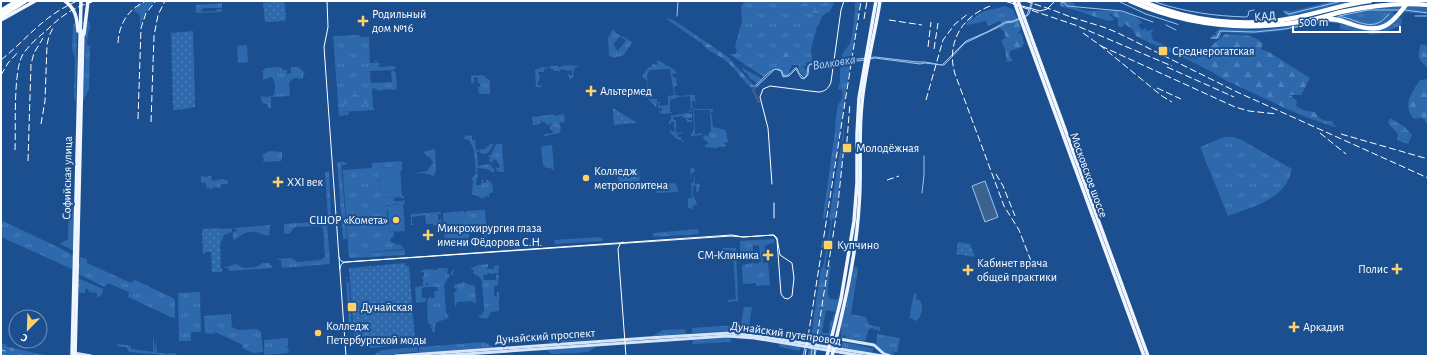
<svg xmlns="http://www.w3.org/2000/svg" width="1429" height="357" viewBox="0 0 1429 357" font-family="'Alegreya Sans',sans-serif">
<defs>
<pattern id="grass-tufts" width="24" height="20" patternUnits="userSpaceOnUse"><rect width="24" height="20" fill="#2e69ad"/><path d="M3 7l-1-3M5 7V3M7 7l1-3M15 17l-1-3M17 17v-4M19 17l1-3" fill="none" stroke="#4d80b9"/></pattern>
<pattern id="forest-firs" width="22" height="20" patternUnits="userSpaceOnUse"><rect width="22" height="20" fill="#2e69ad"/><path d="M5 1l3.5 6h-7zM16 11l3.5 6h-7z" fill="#4d80b9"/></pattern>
<pattern id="wetland-marsh" width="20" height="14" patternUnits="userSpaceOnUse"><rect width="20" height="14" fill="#2e69ad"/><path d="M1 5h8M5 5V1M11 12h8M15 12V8" fill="none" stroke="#4d80b9"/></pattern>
<pattern id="cemetery-stones" width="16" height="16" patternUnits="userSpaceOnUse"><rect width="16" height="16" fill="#2e69ad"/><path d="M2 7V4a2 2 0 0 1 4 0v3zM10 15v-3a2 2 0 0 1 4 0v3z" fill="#4d80b9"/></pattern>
<pattern id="park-dots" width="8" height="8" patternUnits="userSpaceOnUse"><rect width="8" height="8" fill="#2e69ad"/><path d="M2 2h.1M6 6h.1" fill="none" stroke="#4d80b9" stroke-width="1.8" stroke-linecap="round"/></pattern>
</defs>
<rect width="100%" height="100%" fill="#1b4f8f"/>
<!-- grass -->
<g fill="url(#grass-tufts)">
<path d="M743 1H787L792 6 822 16 820 22 817 27 811 49 812 61 806 63V66H802L807 70 806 77C801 74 798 71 799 65H792L789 72 790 74 787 76 783 75 782 71 779 69H774L764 77 729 54H735L737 51 735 46 742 21 741 5H743Z"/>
<path d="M855 1H860L852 52 851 59 844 58 842 56C843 50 848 48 850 43 854 32 855 12 855 1Z"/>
<polygon points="1334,1 1340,1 1312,9 1343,1 1353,1 1289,16 1284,14 1283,10 1292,11"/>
<polygon points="222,3 222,8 204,8 201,10 202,12 216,11 217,9 222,9 222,11 221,12 196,13 196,5"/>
<polygon points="1005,6 1014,10 1015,15 988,26 986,21 967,25 966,23 971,17 973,19 982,12"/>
<path d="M1414 6 1428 8V14L1401 12 1403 16 1401 25C1390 31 1381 34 1369 35V33L1340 29V24L1330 22 1279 31 1250 34 1222 32 1219 39 1213 38 1212 35H1216V33L1213 32H1216L1220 28 1253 30 1277 28 1327 19 1340 21 1363 29 1374 30 1388 26 1399 17 1402 20V15L1397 11 1392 12 1397 16C1376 42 1355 19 1330 18L1370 8Z"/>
<polygon points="76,21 88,21 90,23 90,30 88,32 87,45 90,46 89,89 83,101 86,25 77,24 76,102 74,97 75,59 72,48 73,25"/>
<polygon points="613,29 617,34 619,34 620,36 613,45 616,47 615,48 618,51 626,40 620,37 622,36 632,42 632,43 624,54 625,55 616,57 616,58 609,56 608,38"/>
<polygon points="359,35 361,37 369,37 370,63 376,63 375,60 377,60 377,63 380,63 380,65 378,65 380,67 396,66 394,70 370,71 371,83 392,82 391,71 394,71 396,73 397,88 395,90 383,89 383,91 376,90 376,91 375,88 373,88 372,90 373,107 375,110 340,112 349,112 348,115 339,116 333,36"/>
<path d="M848 59 851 60 836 156 825 219 823 218 824 209 836 124H835L838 104C842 101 843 95 842 90L838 89C839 85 841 80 840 75 840 69 840 65 844 60Z"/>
<polygon points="658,60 665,64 665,66 667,65 677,72 677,73 672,74 673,77 677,77 673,77 676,78 677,86 674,86 675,95 678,95 678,92 678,96 695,95 696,107 695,101 692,101 692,107 696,108 692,108 691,112 688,111 691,110 690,96 678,97 670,100 670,112 672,112 672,113 661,114 659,111 662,111 662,108 658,108 659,103 657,103 656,107 648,99 648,94 649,99 657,99 657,102 660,102 660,106 668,105 668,96 674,95 670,69 650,70 647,75 648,93 647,92 647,81 642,76 645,73 645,75 645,72 649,67 652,67 652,64 657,65 658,63 656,62"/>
<polygon points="569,65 578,66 578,67 575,67 573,74 574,76 570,80 568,74 572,76 572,70 568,71 561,69 560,71 554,71 553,69 551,69 550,68 544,69 544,72 538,72 540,77 537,85 541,85 541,87 536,87 535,70 543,67 550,68 550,66 558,66 560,68 561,66"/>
<path d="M281 67 283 70H287V74L291 73V67H298L305 73 303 75V79L294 78 289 82 290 96 271 97V109L267 106 268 104H265L262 102 261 96 268 97 274 95C275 89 276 80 271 77L263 80V76H264L262 71H264L265 68Z"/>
<polygon points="483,75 490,81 490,94 479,94 478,87 480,87 480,83 478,83 477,77 474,77 474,83 471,83 471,76"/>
<polygon points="694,109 713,109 713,111 711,112 713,127 726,130 728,142 724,143 724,144 727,146 722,147 721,146 717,148 705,147 705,145 708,144 707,141 704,140 703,136 706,135 708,137 709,134 703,133 708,134 711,131 710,110 694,110 695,134 702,133 702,135 691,136 694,129 693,111"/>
<polygon points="687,113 692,114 692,123 691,122 688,122 688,120 692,120 692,118 688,118 688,122 687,123 686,118 683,118 683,116 673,117 674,120 676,120 676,133 682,132 683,133 678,134 678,137 681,137 681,140 682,141 685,140 683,142 674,137 676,134 674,136 670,133 670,130 671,130 671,132 675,131 674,122 671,122 671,124 669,124 669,121 671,120 671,116 669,116"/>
<polygon points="554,114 554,116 564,114 565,122 559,123 560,126 561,126 560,133 544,136 545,134 553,133 552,130 550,130 550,125 552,125 550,122 550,125 545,124 545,122 542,122 541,119 541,124 533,125 532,117 535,116 535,117"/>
<polygon points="845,120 840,184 835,220 832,219 832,221 825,268 827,269 813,356 808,356 821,268 823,268 831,221 829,219"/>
<polygon points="465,135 472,136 472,140 475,140 476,150 485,149 490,144 494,144 488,153 481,154 480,151 477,152 478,166 489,164 495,170 493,173 487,169 477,168 478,178 476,179 477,181 476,181 476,185 481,185 482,180 484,180 483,183 486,183 486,179 492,183 493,192 489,194 489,197 486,196 484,198 480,198 480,197 472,194 473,180 471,179 476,174 474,150 469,140 464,139"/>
<path d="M1224 137H1234L1242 140 1292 169C1286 200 1253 206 1228 216L1200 147Z"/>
<polygon points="496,144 502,144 504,172 498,172 495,167 498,168 500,166 495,159 493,160 492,163 489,161 490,157 488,156 488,155 491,155"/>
<polygon points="435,149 436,172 435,172 434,176 424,173 411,174 427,171 433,163 432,160 423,152"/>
<polygon points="270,151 282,152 282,160 280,161 263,162 264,159 262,155"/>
<polygon points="342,161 348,164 342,165 343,170 372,168 372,163 402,161 402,171 400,171 400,167 379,168 381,198 404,196 403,199 402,199 401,197 394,198 394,201 402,201 402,200 404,200 405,204 386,205 389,232 394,232 394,236 391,238 390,241 398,245 400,244 404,249 355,253 405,250 405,255 349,258"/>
<polygon points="337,162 341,162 347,239 343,239"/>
<polygon points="690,164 691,168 694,168 695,171 691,174 691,183 694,182 695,173 695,182 694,183 696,185 696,183 700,185 699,191 696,192 696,186 693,186 693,193 692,194 696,201 697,205 693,205 693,209 688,208 688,195 688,198 692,198"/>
<polygon points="325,172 329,172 331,216 328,219"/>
<polygon points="211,175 212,181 223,179 228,181 228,184 221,184 220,187 222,188 214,187 210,190 210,188 207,188 205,182 201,183 201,176 207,177"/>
<polygon points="69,201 74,210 73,250 69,249 69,246 68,248 60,244 68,239"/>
<polygon points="485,210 487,240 488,240 487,243 483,244 482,231 469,232 469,244 462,245 466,211"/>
<polygon points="441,212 441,214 438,214 438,220 441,220 441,216 442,224 440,225 434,225 433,224 426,224 425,215 412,217 412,223 414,225 411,225 411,214"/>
<polygon points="1,220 68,252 73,256 72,269 1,237"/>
<polygon points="327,221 330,264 282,268 281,260 277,260 277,259 291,258 298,262 321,260 325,257 323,229 321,226 295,227 289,234 286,234 284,233 284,224"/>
<path d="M271 225 270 226 269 235C264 236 261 233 256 232 246 231 242 234 235 240L233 239V232L237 231V229L232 228V232L224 235 220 244V229Z"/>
<polygon points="698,229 699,234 653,237 653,233"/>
<polygon points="599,237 603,239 602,241 555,244 554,240"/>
<polygon points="774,239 774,243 765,245 764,255 763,255 763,263 768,263 770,285 756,286 756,283 743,284 742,265 753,263 758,264 758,263 761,262 759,246 753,245 753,251 742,252 740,250 740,241"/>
<polygon points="80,257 87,259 87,263 131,283 135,280 173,298 175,300 175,317 173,318 128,297 129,292 108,283 105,287 80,275 78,274"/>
<polygon points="263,263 269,263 270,265 271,265 272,268 229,271 228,268 223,268 236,264 244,268 256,267"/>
<polygon points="488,264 488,267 486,268 487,269 494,269 494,266 499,265 498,273 495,274 497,271 494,274 488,273 487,275 483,275 484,280 496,280 496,275 499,275 498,285 494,286 494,296 497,298 497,292 499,292 499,311 491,312 487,319 486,318 485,319 485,318 482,318 482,319 478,316 481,315 484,311 484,307 482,281 479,277 473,273 474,271 473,270 470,269 478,265"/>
<path d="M829 265H831C830 272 826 293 829 298 831 299 834 299 836 300L838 299V293L839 299 835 312 826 310 822 331 823 333H829L830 321H832L834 313 835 314 827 345 816 343Z"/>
<path d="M853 267 844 316 854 267H857L858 269 851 314 866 317 869 325 880 327V331L871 328V329H869L865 341 845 338 846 336 844 335 843 338C838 332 843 323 844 317L839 332Z"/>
<polygon points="438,268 444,268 445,269 448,268 447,274 451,275 452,270 454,269 453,274 456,274 450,275 444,285 446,312 449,318 437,322 435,326 435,333 432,332 432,328 429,328 431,327 431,324 428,324 427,301 429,297 433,298 435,297 434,291 438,291 437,287 427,287 428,283 426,283 427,287 422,288 421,289 422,290 421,291 422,291 422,295 421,295 423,298 427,298 425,302 416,303 415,287 423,286 423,278 422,277 424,276 424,272 421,272 421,269 422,271 425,269 437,270"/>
<polygon points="346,277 347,277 347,282 349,282 352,331 351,331 351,336 349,327"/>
<path d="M78 278 103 289C103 293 101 297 97 297V293L89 292V290H87V288H86L85 293H79Z"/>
<polygon points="462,282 465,282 465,283 475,286 476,303 474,303 474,306 473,301 470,301 470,304 469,301 466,301 466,305 465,301 463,302 463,305 463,302 460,302 460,305 460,302 457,302 456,307 455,307 454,292 456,292 457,289 454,288 454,285 459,289 454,285 462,283"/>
<polygon points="200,292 201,332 191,332 191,341 179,341 178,293"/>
<polygon points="744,307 752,307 749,326 741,324"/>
<polygon points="231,314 232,327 238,330 257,329 261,332 263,352 253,353 242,348 243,345 215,332 214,334 205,333 204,316"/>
<polygon points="719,326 733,326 732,331 730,330 730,331 692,333 692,328"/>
<polygon points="683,329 685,330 686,334 652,336 663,330"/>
<polygon points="153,331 155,353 156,338 157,353 163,353 164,354 176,353 177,356 129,352 126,347 116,346 118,344 131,346 131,349 153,352"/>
<polygon points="877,334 900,338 897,353 891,351 894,353 894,356 886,355 876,345"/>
<polygon points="588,335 596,339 553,343 546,342 554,338"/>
<polygon points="288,338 288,346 287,346 287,348 288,348 289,353 264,355 264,340"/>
<polygon points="723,338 729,338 731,339 731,342 692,344 693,340"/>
<polygon points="484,342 493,347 419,353 419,347"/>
<polygon points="842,342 871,347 873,348 873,351 870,353 871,347 856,345 870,348 870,352 849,349 848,355 852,356 836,356 835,354 839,355 840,346 837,346 839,344 843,343"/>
<path d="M418 347V352C404 351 388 357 374 355L381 350Z"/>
<polygon points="589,347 596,347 588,352 577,353 552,354 547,351 554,349"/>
</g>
<!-- forest -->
<g fill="url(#forest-firs)">
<polygon points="147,1 155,1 146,11 140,26 140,15 133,10 138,5"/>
<path d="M1064 1H1071L1075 4V6H1072V7C1078 8 1082 10 1088 11 1103 11 1129 7 1142 22V23L1139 24 1138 25 1142 30 1143 31 1144 27 1147 31 1154 29 1151 34 1153 40 1188 56H1193L1192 53 1209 48 1225 34C1238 35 1254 33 1263 44L1261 49 1269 52 1310 78 1301 95H1290L1297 101 1296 106 1303 110 1315 112C1319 120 1324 121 1332 121L1333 124 1338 128 1311 119 1287 109 1225 80 1212 72 1179 55 1177 56 1136 36 1133 30 1125 24 1121 28 1118 26V19L1110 13 1109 15 1114 18 1113 20 1108 21 1078 11 1060 6V3Z"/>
<path d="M1015 15C1020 19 1019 24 1021 29L1018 33 1021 34V31L1024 43 1022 47 1010 51 1009 56 1012 59 1013 61 1007 62 1005 49 1001 40 1006 38 1004 32 1000 28 1002 26 1000 20Z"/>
<path d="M667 18 675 21 728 57 753 85H756V82L749 78 747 73 744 72 742 68H743C750 73 755 74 762 79L756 86 751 88C743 81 735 68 725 60 716 53 707 52 701 42H699L668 20Z"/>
<path d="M1421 44 1428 46V68C1417 59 1417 57 1421 44Z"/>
<path d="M793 51 799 53 802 52 805 54 802 60 796 61 793 59C789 63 784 62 780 59V53Z"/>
<path d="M1428 79V120L1426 124 1425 120 1421 118 1414 119C1402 106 1411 93 1420 80Z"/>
<polygon points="723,248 736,248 738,301 729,302 727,300 736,299 733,255 732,250 724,250 723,254 722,255 722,250"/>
</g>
<!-- wetland -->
<g fill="url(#wetland-marsh)">
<polygon points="787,1 831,1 834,3 830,11 822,16 792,6"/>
<polygon points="359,83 359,87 357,89 366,94 368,104 366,105 363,102 353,103 350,100 348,101 348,104 345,106 344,96 353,90 350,84"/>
<polygon points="1390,118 1405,127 1412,135 1408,144 1397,140 1398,134 1388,123"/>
</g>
<!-- cemetery -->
<polygon fill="url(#cemetery-stones)" points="1,343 5,344 8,347 49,356 1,356"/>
<!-- park -->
<g fill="url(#park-dots)">
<polygon points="285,1 284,3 285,5 286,17 285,21 265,22 263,3"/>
<polygon points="193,31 195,107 186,109 174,110 173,108 171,33"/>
<polygon points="613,108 637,123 614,125"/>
<polygon points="639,171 640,184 639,185 641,185 641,189 633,189 633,188 619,190 618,172"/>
<polygon points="220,228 221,268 222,269 222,272 212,272 211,252 205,252 205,254 203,254 202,229"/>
<polygon points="958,242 970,244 975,257 956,254"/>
<polygon points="405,263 406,266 409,266 415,340 409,341 410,344 370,348 369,336 354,337 349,268"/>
</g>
<!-- pitch -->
<g fill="#2e69ad">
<polygon points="247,45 248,62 238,63 237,46"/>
<polygon points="552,145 554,170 553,170 550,168 546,168 543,165 541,147 543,146"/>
<polygon points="400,167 402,196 381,198 379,168"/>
<polygon points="674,183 677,186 678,192 656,193 656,187 658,184"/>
<polygon points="403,204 405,231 389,232 388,211 386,210 386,206"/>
<polygon points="464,211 464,213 468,211 469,244 445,246 443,213"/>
<path d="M914 293 917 294 916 299 920 300C924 306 922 319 915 321L911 318 909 319Z"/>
<polygon points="781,330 786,331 786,334 802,337 800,351 779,347"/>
</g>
<!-- water -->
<g fill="#3c6290" stroke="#9cc4f0">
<path d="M1032 1H1033L1029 14 1027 16 1013 22 1005 23 1003 25 965 43 944 65H942L925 63 920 64 875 58 858 61 848 59 837 61 822 67H819L820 64 819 63 809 65 808 75 804 79 801 78 796 69 789 76 783 77 781 71 775 69 754 89 753 88C760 83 772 63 782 71L783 75C788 78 791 72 795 68H797L799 73 804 78 807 75 808 66 810 64 820 62 822 66 841 59H858L875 57 918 62H925L942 65 966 41 989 31 1005 22 1013 21 1027 15Z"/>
<polygon points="985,181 998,217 985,222 972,186"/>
</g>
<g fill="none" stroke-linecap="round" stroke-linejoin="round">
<!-- stream -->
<g stroke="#9cc4f0" stroke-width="1">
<polyline points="1118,1 1146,14 1177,24 1178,25"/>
<polyline points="1061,2 1065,3 1067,6 1122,11 1153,22"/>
<path d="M1155 2C1185 12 1214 16 1246 17L1248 16 1249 11 1254 10"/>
<polyline points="1405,10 1428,13"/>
<polyline points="1285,12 1289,14 1342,1"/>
<polyline points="677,16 678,1"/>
<polyline points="1339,16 1368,10 1400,10"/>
<polyline points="1415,16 1428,16"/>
<path d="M1338 17C1353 15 1371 37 1389 14"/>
<polyline points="1329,21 1337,22"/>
<polyline points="1166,25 1176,30"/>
<polyline points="1211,38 1217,38 1220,31 1255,32 1285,29 1326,21"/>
<polyline points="922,193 924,175 924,156"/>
<polyline points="1,350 5,351"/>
<polyline points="803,356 805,347"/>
<polyline points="811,356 812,349"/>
<polyline points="815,356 816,350"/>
</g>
<!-- river -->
<polyline stroke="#3c6290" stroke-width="2.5" points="755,87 753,90 759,102"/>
<!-- secondary -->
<g stroke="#d6e6fa" stroke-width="3">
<polyline points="834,338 874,345 884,354 890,356"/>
<polyline points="74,353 91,356"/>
<polyline points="395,356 648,338 730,333 765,337 883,356"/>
<polyline points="436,356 727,336 754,338 863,356"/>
</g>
<!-- primary -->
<g stroke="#f0f6ff" stroke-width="3.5">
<path d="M65 1C76 9 77 19 78 31"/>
<polyline points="1014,1 1144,356"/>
<polyline points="1018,1 1148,356"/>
<polyline points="1,20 35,1"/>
<polyline points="84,34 88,1"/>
<polyline points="72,356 81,1"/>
<polyline points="75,356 83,31"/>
<polyline points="827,356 841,299 854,221 857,183 857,134 859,98 876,1"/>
<path d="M832 356C844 307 856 257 859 206 862 172 858 137 862 103 865 69 875 35 880 1"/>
</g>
<!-- motorway -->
<g stroke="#fff" stroke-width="4.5">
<path d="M1130 1C1187 26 1244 32 1305 21 1317 19 1329 15 1341 12 1369 6 1399 2 1428 5"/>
<path d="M1141 1C1189 21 1242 28 1293 18 1319 13 1344 4 1370 1"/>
<polyline points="1,11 17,1"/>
<polyline points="1,16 25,1"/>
<path d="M1324 19C1334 18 1342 21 1351 24 1381 35 1391 26 1408 2"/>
</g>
<!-- tram -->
<g stroke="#fff" stroke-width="1">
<polyline points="327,1 328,27 324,47 346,356"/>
<polyline points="1004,1 1040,11 1047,9 1055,1"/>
<path d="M772 184 768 128 760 97 763 89 770 86 818 92C825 92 829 88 831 82L841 10 844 1"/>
<polyline points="774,203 774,218"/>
<polyline points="623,242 620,244 618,249 626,356"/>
<path d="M339 257C340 261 343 263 347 262L731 236 743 237 773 235 775 237 777 240 781 294 784 298 788 299 792 296 794 278 792 263 780 255 777 238 774 235 743 237 732 235 345 262C342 263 340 265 340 269"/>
</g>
<!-- rail -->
<g stroke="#fff" stroke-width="1" stroke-dasharray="7 3" stroke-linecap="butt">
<polyline points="1025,1 1050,9 1076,19"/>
<polyline points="1013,4 1075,25 1172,66"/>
<path d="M990 6C961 17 946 44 955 74L1004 206 1019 230 1033 266"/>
<polyline points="1071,17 1103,27 1116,32 1237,92 1428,178"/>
<polyline points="864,19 867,1"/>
<polyline points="889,20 922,25"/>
<polyline points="1083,33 1101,46 1162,96 1172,102"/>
<path d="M118 43C119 24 128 9 146 1"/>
<polyline points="1101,46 1235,107 1249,111 1277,114"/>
<polyline points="928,47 931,22"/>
<polyline points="934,49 938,23"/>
<path d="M1 60C28 38 42 17 75 2"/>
<polyline points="1167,67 1234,97"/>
<polyline points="1,75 8,63 19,51"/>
<polyline points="1157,88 1181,99"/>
<polyline points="926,100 943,40 955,24 969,13"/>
<polyline points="138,119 141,28 146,13 156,1"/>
<polyline points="151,122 154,36 158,15 165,1"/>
<polyline points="41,124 45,101 47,45 49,36 54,26"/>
<polyline points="1320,133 1346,154"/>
<polyline points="1341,134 1428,159"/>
<path d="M15 150C16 128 13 74 22 56 28 45 39 37 48 29 61 16 74 7 92 2"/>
<polyline points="846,153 850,103"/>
<polyline points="28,161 31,64 34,53 43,38"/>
<polyline points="996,174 1003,186 1015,216"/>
<polyline points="887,180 899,176"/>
<polyline points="805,356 861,1"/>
<polyline points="814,356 838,204 844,146"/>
</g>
</g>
<!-- markers -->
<g fill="#ffd166" stroke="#1b4f8f" stroke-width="1.5">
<path d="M361 15h4v4h4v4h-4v4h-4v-4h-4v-4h4z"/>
<rect x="1158" y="46" width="10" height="10" rx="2"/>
<path d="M589 85h4v4h4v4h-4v4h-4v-4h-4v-4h4z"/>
<rect x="842" y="143" width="10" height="10" rx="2"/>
<circle cx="586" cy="178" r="4"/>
<path d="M276 176h4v4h4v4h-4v4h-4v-4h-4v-4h4z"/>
<circle cx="396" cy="220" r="4"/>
<path d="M426 229h4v4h4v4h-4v4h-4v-4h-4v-4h4z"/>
<rect x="823" y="240" width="10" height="10" rx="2"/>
<path d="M766 249h4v4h4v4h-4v4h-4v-4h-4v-4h4z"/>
<path d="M1395 263h4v4h4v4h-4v4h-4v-4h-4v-4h4z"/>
<path d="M966 264h4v4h4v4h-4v4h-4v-4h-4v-4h4z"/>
<rect x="347" y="302" width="10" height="10" rx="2"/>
<path d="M1292 321h4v4h4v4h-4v4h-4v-4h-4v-4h4z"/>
<circle cx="318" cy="333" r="4"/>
</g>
<g text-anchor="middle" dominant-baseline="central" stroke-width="4" stroke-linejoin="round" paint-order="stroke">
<!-- poi labels -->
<g font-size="12" fill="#fff" stroke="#1b4f8f" text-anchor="start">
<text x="372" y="14">Родильный<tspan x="372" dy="14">дом №16</tspan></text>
<text x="1172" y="51">Среднерогатская</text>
<text x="600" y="91">Альтермед</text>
<text x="856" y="148">Молодёжная</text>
<text x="594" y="171">Колледж<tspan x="594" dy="14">метрополитена</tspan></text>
<text x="287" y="182">XXI век</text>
<text x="388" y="220" text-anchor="end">СШОР «Комета»</text>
<text x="437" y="228">Микрохирургия глаза<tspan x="437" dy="14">имени Фёдорова С.Н.</tspan></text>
<text x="837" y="245">Купчино</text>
<text x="759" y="255" text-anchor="end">СМ-Клиника</text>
<text x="977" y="263">Кабинет врача<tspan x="977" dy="14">общей практики</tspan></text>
<text x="1388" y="269" text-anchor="end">Полис</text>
<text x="361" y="307">Дунайская</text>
<text x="326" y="326">Колледж<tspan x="326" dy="14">Петербургской моды</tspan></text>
<text x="1303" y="327">Аркадия</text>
</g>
<!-- street labels -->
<g font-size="12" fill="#fff" stroke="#1b4f8f">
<text transform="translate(1265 16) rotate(-5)">КАД</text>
<text transform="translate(1089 175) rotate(70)">Московское шоссе</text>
<text transform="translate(67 178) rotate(-89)">Софийская улица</text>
<text transform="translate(786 333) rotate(8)">Дунайский путепровод</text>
<text transform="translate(545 336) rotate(-4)">Дунайский проспект</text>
</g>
<!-- water labels -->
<g font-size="13" font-style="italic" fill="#b5d3f5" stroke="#1b4f8f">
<text transform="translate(834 63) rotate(-9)">Волковка</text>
</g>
</g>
<!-- border -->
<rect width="1429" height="357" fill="none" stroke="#ffffff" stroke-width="4"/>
<!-- north arrow -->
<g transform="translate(28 329) rotate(203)"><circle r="19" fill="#1b4f8f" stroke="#7695bc"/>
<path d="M0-3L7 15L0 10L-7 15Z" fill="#ffd166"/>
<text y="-6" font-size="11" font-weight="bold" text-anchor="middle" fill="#ffffff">С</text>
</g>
<!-- scale -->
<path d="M1293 26v6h107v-6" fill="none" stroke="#ffffff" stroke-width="2"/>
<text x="1299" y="26" font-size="12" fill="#ffffff" stroke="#1b4f8f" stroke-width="3" paint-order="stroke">500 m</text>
</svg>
